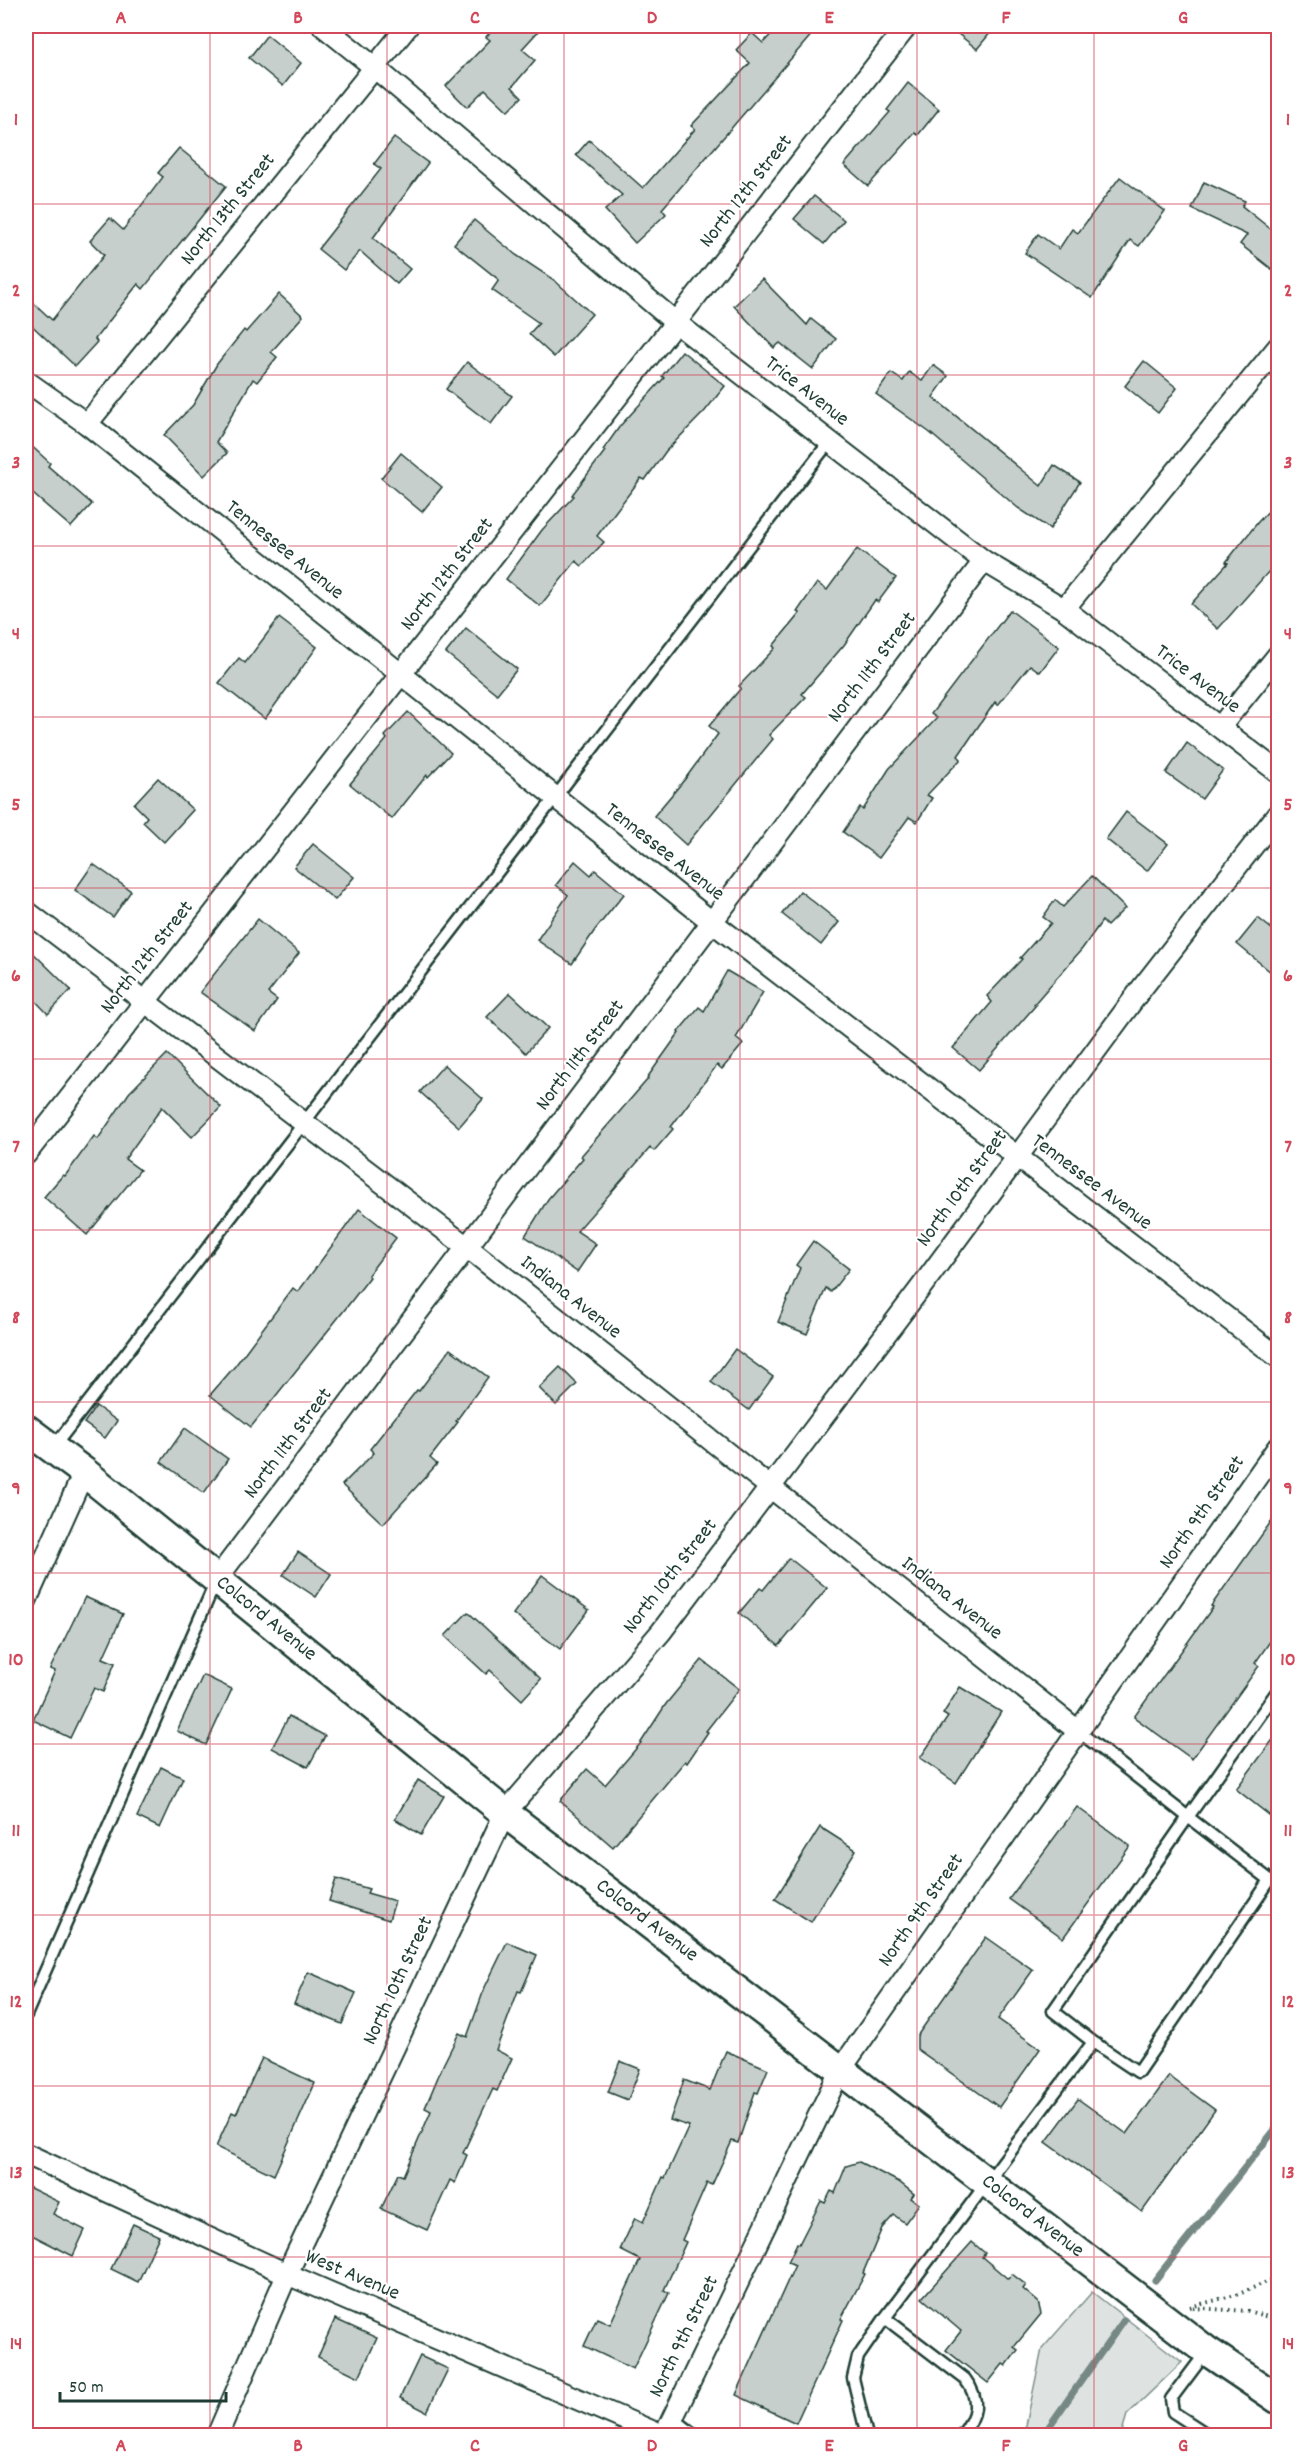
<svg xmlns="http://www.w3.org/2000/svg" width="1304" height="2461" viewBox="0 0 1304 2461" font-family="Dekko,sans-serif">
<rect width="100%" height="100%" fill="#fff"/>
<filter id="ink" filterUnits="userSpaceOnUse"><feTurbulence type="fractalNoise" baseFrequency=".0167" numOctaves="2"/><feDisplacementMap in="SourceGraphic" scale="12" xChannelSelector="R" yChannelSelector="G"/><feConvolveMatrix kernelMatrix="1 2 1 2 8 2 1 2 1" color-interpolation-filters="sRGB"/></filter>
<g filter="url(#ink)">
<!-- green -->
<polygon fill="#dee3e2" stroke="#7e908b" stroke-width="1.5" points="1092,2292 1182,2362 1127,2415 1121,2435 1024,2435 1042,2349"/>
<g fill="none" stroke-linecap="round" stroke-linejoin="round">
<!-- stream -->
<g stroke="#758883" stroke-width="7">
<polyline points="1155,2280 1278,2126"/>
<polyline points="1049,2436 1048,2428 1124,2320"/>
</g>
</g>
<!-- building -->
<g fill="#c7cfcc" stroke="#1f3d34" stroke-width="1.5">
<polygon points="496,26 543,26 522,49 535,60 512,87 522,97 508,111 485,89 467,107 446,86 490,40 486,37"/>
<polygon points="779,26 819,26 662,209 666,214 635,243 605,210 622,195 576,155 589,140 643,188 695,129 691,126 750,63 736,50 752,33 763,43"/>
<polygon points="948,26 996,26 977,49"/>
<polygon points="267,35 301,63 283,86 249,58"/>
<polygon points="908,83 939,109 918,135 915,133 868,186 844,165 890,112 887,110"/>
<polygon points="394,138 428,163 373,238 410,269 397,284 360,251 344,270 318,249 381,169 374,164"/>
<polygon points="179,148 226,186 143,289 138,284 95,339 97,342 75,366 26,320 26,296 52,320 104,255 90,241 110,218 123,230 163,177 158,173"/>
<polygon points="1120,177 1165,211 1139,246 1130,240 1092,298 1025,253 1038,234 1059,249 1072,229 1078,233"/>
<polygon points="1204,182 1245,201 1242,206 1278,235 1278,274 1240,244 1247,235 1192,209"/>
<polygon points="814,196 844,220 824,244 794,219"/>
<polygon points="474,220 516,255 554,280 592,314 554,357 529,334 539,323 492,290 499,280 454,244"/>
<polygon points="762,279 807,325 811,319 836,339 813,369 780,343 774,348 734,306"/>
<polygon points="279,294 303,316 271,352 277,357 257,382 253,379 216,442 227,453 204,476 164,435 193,405 217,364 244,330 246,332"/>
<polygon points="682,351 725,386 705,411 666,451 645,480 641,478 597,536 604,542 582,566 576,561 540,606 506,579 542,530 574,496 572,495 605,451 603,450 620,426 664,378 662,376"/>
<polygon points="1144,361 1177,388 1158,413 1125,386"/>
<polygon points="467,362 512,396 491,424 446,389"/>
<polygon points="933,365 948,376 933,397 1041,486 1054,465 1080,482 1050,529 1018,508 929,432 876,394 891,373 903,381 909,372 922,381"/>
<polygon points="26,441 50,463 48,466 92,504 71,527 26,488"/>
<polygon points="401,453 442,487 422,512 381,478"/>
<polygon points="1278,501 1278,561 1218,629 1191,604 1228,563 1226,562 1258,522"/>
<polygon points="857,549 896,578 878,602 875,600 844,645 802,694 806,697 769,735 773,739 686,845 654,816 685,779 718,734 709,726 741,688 739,686 775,648 773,646 800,613 797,612 817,583 827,590"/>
<polygon points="1010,610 1059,647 1040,672 1030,665 998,705 995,702 958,756 961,759 927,795 932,798 917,822 909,817 879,858 843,832 860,807 863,810 889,769 937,718 931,714"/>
<polygon points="279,618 317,647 265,719 219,683 239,658 245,663"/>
<polygon points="466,628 517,669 497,694 446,653"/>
<polygon points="408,712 451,753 428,777 427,775 392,819 350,784 387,739 385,736"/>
<polygon points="1187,743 1223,770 1202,799 1166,773"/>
<polygon points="158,778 193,810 164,842 143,822 147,817 134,804"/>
<polygon points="1126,812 1168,844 1147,871 1106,839"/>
<polygon points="313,844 354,877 335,900 294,867"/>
<polygon points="575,861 591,875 595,870 624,894 595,930 572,964 537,940 568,895 556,885"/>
<polygon points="93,864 131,891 113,917 75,890"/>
<polygon points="1092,876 1125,908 1107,926 1102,921 1082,949 1034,1004 1036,1005 979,1070 953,1048 992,1002 987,996 1022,959 1020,958 1051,923 1043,917 1055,900 1063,907"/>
<polygon points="800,891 839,922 821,945 782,914"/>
<polygon points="1258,918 1278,934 1278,978 1237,944"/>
<polygon points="258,919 299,953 268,993 277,1000 255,1031 200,992"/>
<polygon points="26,946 71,990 48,1014 26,991"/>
<polygon points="727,971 763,992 736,1038 743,1044 722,1069 717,1065 671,1127 673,1129 654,1151 650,1148 577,1231 596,1244 577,1272 525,1236 548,1199 583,1158 581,1156 648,1079 647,1078 679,1033 678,1032 699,1007 704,1011"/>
<polygon points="510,993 548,1028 526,1053 487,1017"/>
<polygon points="167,1054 221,1107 192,1137 162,1107 125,1159 140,1170 87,1235 44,1197 63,1175 65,1176 94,1136 98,1139 129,1093"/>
<polygon points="444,1065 483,1099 459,1127 420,1092"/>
<polygon points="359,1209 396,1238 368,1275 370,1277 346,1308 251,1427 210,1395 235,1366 293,1288 298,1292"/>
<polygon points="813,1241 849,1269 831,1292 826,1288 807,1334 778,1322 800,1268 796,1265"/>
<polygon points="450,1349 488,1377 456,1421 458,1422 430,1458 437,1464 383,1524 342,1485 374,1453 370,1449 417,1390 419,1391"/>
<polygon points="735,1349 773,1377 749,1410 711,1382"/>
<polygon points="560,1367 577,1384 556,1405 539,1388"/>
<polygon points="96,1406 117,1421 105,1438 84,1423"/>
<polygon points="185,1428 228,1459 204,1493 161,1462"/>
<polygon points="1278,1512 1278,1630 1255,1663 1259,1666 1192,1759 1134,1717 1213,1607 1211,1606"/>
<polygon points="298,1552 331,1574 316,1597 283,1575"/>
<polygon points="789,1558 827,1588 779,1646 739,1613 760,1588 763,1590"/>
<polygon points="542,1575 589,1610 560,1649 513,1614"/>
<polygon points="85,1597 123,1614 103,1658 115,1663 103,1692 94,1688 70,1738 33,1720 55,1671 50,1669"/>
<polygon points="468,1612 541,1679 522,1700 490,1670 486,1674 445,1636"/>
<polygon points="702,1660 739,1689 706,1731 708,1732 687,1763 685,1761 613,1847 560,1801 587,1769 605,1785 640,1744 666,1704"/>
<polygon points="203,1675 232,1689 206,1745 177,1731"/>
<polygon points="960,1687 1001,1712 956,1783 920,1758 948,1717 943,1714"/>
<polygon points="289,1716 325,1736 308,1767 272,1748"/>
<polygon points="1278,1733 1278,1822 1236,1789"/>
<polygon points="161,1767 183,1778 160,1828 137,1817"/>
<polygon points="418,1780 444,1796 421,1835 395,1819"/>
<polygon points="1077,1807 1130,1846 1063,1938 1009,1899"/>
<polygon points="820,1827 856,1850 811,1922 775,1899"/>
<polygon points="336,1879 369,1889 367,1893 395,1901 389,1920 329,1901"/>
<polygon points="986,1937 1033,1970 998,2019 1040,2049 999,2107 917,2049 917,2036"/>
<polygon points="507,1942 537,1955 521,1992 518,1991 496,2050 512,2058 497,2091 493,2089 463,2153 467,2155 455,2183 450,2180 427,2230 381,2209 398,2174 403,2176 431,2111 425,2108 443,2065 459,2033 467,2037 485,1987"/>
<polygon points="308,1972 356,1993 342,2024 294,2004"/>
<polygon points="726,2051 768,2069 758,2093 755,2092 738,2143 732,2141 712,2185 707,2183 682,2240 686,2242 664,2290 669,2293 633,2369 584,2346 597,2318 610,2324 640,2260 620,2250 635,2218 643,2222 663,2177 665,2178 689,2126 670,2120 684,2080 710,2090"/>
<polygon points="262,2058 315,2083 274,2175 216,2147 232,2112 236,2114"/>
<polygon points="620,2061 640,2069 628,2100 608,2092"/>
<polygon points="1169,2076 1215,2110 1142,2212 1046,2142 1078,2099 1127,2134"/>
<polygon points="859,2162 899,2182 914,2194 911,2198 919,2204 905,2223 894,2215 882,2228 863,2273 865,2274 841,2319 843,2320 796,2423 736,2395 795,2265 788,2262 797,2243 799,2244 821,2201 825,2203 831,2191 835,2193 846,2166"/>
<polygon points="26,2186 59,2202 53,2214 85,2230 73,2256 26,2232"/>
<polygon points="133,2224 159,2236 138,2282 111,2269"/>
<polygon points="972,2242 985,2253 982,2257 1008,2279 1012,2274 1026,2285 1023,2289 1038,2302 1041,2314 1014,2347 1018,2350 1006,2366 1003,2364 988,2383 946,2350 961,2331 922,2298"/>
<polygon points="335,2319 377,2338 359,2377 318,2357"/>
<polygon points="420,2356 448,2369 427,2412 400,2398"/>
</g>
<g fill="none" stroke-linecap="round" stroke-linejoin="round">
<defs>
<g id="lane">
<path d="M53 1448C313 1113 569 776 830 441"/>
<polyline points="1078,1731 1188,1817 1278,1690"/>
<polyline points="26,2015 216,1581"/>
<path d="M885 2318 965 2379C981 2400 977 2416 961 2436"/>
<polyline points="1207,2351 1171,2399 1173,2412 1210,2436"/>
<polyline points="673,2418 696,2436"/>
<polyline points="867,2436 853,2378 858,2357 885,2318 1093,2042 1138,2072 1270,1880 1188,1817 1053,2011 1093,2042"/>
</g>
<g id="street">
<polyline points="323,26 374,67 675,322 984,561 1064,609 1278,772"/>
<polyline points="26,381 87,424 712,922 1278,1357"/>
<polyline points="87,424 408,26"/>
<polyline points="1064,609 1278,347"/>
<polyline points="1220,727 1278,655"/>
<polyline points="26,911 467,1247 1078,1731"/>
<polyline points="26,1154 907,26"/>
<polyline points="216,1580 984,561"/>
<polyline points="26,1601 84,1472"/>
<polyline points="26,2154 287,2274 663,2436"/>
<polyline points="217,2436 287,2274 505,1813 661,1632 922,1286 1142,988 1278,814"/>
<polyline points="664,2436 841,2069 1278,1447"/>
</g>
<g id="secondary">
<path id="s1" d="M26 1429 84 1472 505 1813 1207 2351 1278 2399"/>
</g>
</defs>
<!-- lane casing -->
<use href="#lane" stroke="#1f3d34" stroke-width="15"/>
<!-- street casing -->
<use href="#street" stroke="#1f3d34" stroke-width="24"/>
<!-- secondary casing -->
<use href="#secondary" stroke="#1f3d34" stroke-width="33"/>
<!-- path -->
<g stroke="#1f3d34" stroke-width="4" stroke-dasharray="1.5 4.5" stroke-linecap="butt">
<polyline points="1190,2307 1239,2294 1278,2277"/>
<polyline points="1193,2308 1248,2311 1278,2320"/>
</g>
<!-- lane -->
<use href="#lane" stroke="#fff" stroke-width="10"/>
<!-- street -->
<use href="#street" stroke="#fff" stroke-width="20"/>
<!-- secondary -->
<use href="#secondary" stroke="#fff" stroke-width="28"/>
</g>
</g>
<!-- grid -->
<path fill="none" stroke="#d1495b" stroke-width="1.5" stroke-opacity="0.55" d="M210 26V2436M387 26V2436M564 26V2436M740 26V2436M917 26V2436M1094 26V2436M26 204H1278M26 375H1278M26 546H1278M26 717H1278M26 888H1278M26 1059H1278M26 1230H1278M26 1402H1278M26 1573H1278M26 1744H1278M26 1915H1278M26 2086H1278M26 2257H1278"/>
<g text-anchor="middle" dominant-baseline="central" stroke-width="4.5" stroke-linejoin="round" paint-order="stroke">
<!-- street labels -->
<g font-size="21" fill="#1f3d34" stroke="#fff">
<text transform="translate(747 192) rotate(-52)">North 12th Street</text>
<text transform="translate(229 210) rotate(-51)">North 13th Street</text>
<text transform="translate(806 392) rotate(38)">Trice Avenue</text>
<text transform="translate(284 551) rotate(39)">Tennessee Avenue</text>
<text transform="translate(448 575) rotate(-52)">North 12th Street</text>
<text transform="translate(873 668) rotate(-53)">North 11th Street</text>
<text transform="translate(1197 680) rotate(37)">Trice Avenue</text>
<text transform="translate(664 853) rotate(38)">Tennessee Avenue</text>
<text transform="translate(148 958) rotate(-52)">North 12th Street</text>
<text transform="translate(581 1056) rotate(-53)">North 11th Street</text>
<text transform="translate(1091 1183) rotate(37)">Tennessee Avenue</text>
<text transform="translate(963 1189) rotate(-54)">North 10th Street</text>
<text transform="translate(570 1298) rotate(38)">Indiana Avenue</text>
<text transform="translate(289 1444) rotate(-53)">North 11th Street</text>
<text transform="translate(1203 1513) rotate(-55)">North 9th Street</text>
<text transform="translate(671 1577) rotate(-52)">North 10th Street</text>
<text transform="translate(951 1599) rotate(38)">Indiana Avenue</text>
<text stroke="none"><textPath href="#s1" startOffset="306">Colcord Avenue</textPath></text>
<text transform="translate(922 1911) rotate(-55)">North 9th Street</text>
<text stroke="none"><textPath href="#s1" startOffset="792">Colcord Avenue</textPath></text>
<text transform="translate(399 1981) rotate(-65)">North 10th Street</text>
<text stroke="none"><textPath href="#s1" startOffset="1278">Colcord Avenue</textPath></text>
<text transform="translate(352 2276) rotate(23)">West Avenue</text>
<text transform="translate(685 2337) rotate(-64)">North 9th Street</text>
</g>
</g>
<!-- margin -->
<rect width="1304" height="2461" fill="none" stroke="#fff" stroke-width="66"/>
<!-- scale -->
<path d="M60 2392v9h166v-9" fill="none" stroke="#1f3d34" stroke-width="3"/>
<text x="69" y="2392" font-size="18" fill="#1f3d34" stroke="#ffffff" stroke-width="4.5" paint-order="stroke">50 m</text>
<rect x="33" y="33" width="1238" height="2395" fill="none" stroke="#d1495b" stroke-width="2"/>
<g font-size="20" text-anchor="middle" font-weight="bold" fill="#d1495b">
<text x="121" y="23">A</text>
<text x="298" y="23">B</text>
<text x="475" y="23">C</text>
<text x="652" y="23">D</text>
<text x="829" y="23">E</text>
<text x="1006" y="23">F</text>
<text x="1183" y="23">G</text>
<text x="16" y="125">1</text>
<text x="1288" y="125">1</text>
<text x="16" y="296">2</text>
<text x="1288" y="296">2</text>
<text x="16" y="468">3</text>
<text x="1288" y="468">3</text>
<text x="16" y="639">4</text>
<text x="1288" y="639">4</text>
<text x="16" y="810">5</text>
<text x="1288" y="810">5</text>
<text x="16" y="981">6</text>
<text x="1288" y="981">6</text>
<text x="16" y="1152">7</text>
<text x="1288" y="1152">7</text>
<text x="16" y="1323">8</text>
<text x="1288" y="1323">8</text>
<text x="16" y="1494">9</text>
<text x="1288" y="1494">9</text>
<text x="16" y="1665">10</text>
<text x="1288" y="1665">10</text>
<text x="16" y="1836">11</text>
<text x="1288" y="1836">11</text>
<text x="16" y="2007">12</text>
<text x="1288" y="2007">12</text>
<text x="16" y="2178">13</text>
<text x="1288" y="2178">13</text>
<text x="16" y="2349">14</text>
<text x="1288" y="2349">14</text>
<text x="121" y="2451">A</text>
<text x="298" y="2451">B</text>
<text x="475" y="2451">C</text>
<text x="652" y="2451">D</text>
<text x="829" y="2451">E</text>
<text x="1006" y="2451">F</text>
<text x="1183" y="2451">G</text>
</g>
</svg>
